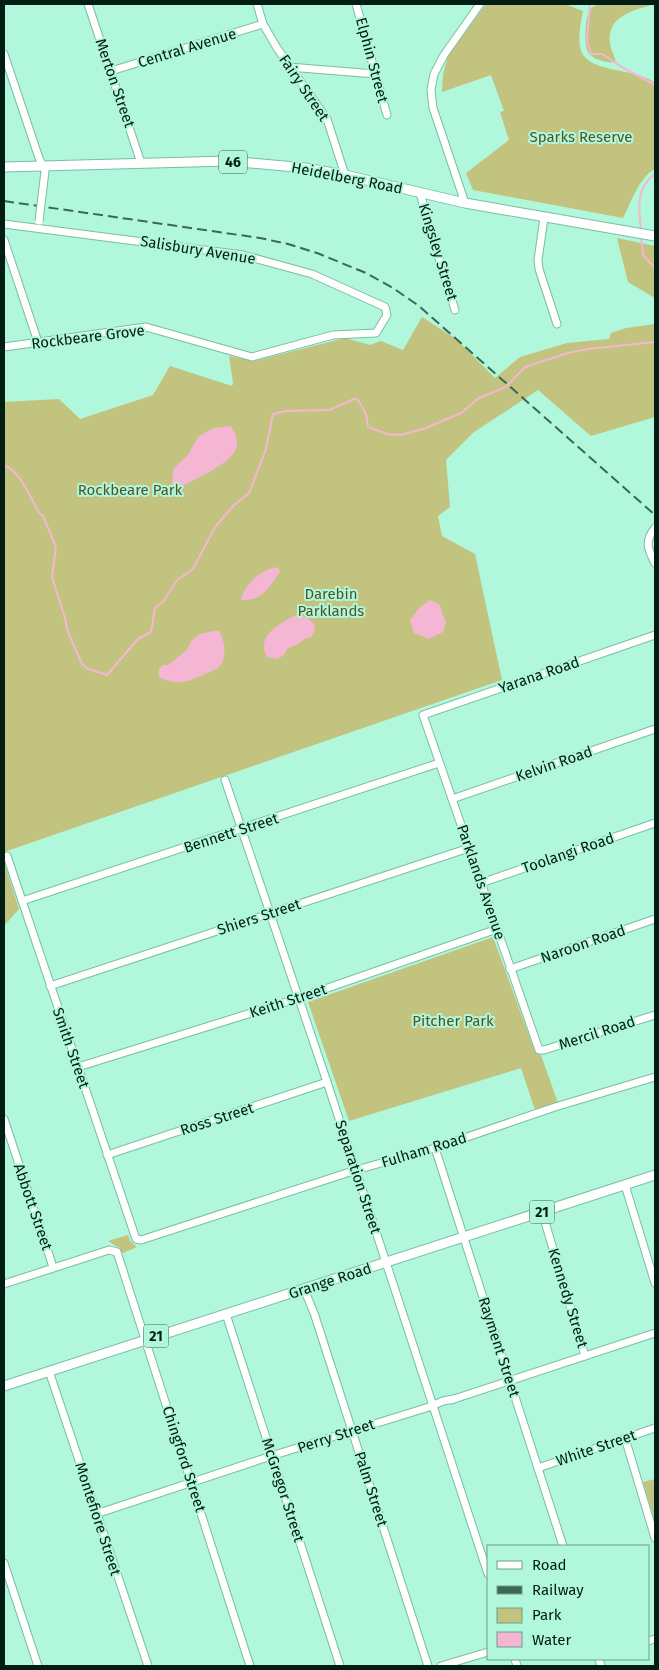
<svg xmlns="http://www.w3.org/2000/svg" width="659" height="1670" viewBox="0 0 659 1670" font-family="'Fira Sans',sans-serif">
<rect width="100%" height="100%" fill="#b1f7dc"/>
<!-- green -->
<g fill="#c2c37f">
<path d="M486 4H565L583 11C581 22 578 35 580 46 584 75 634 66 655 83V169C639 177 631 203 623 218L473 190 466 173 509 140 500 112 504 111 491 75 442 92 443 74 448 56Z"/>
<path d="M604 4H655C635 10 606 15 610 44 611 50 615 57 616 63 607 62 594 61 588 52 584 45 585 16 590 10 593 5 599 4 604 4Z"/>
<polygon points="617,238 655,246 655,298 628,282"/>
<polygon points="422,317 456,339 495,378 520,357 567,343 609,339 611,333 626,328 655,324 655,417 591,436 538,390 474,432 446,460 450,507 438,516 442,536 475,554 502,680 4,852 4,402 59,399 80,419 153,395 170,366 232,386 233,383 229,356 254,361 345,338 370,345 381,341 403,350"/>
<polygon points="4,862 19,909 4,926"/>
<polygon points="493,937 535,1052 541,1055 558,1103 535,1110 521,1068 349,1121 308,1002"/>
<polygon points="128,1235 130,1241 137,1247 123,1253 119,1248 108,1241"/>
<polygon points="655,1479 655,1522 643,1482"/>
</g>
<!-- water -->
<g fill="#f4b6d3">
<path d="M231 426C235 432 239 441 236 449 229 466 191 480 176 490L172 486 173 469 187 456 199 436 214 428Z"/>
<path d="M276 567 279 569 280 572C269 587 263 601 242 600L241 598C248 581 258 572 276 567Z"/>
<polygon points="430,600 439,604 446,623 443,632 429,639 414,633 410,620 420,607"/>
<path d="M298 614C310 619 322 625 310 638H306L297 645 292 646 287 649 284 655 277 659 267 657C266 653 263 649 264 646 264 630 287 620 298 614Z"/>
<path d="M213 631H219C225 640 228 660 218 668 215 670 211 671 207 673 191 681 177 687 159 677V669L163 665H168L187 650 191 641 200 634Z"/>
</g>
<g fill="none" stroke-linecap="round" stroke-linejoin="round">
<!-- stream -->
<g stroke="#f4b6d3" stroke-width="2">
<polyline points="590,4 587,40 591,54 602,54 622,67 655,85"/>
<path d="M641 231C639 209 635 188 655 174"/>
<polyline points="641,236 643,255 655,268"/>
<path d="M4 465C21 472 30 497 39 513L43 516 56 547 52 577 65 618 68 632 82 664 88 669 107 675 138 639 151 632 155 608 163 602 177 580 193 569 215 527 233 506 249 493 266 449 273 414 286 411 329 410 354 399 358 400 366 414 368 427 387 434 401 435 426 428 461 413 479 398 506 387 525 367 568 353 588 349 655 342"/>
</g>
<defs>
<g id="minor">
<polyline points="88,4 141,163"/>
<polyline points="257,4 263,24 277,48 327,119 345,175"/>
<polyline points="356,4 387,115"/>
<polyline points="4,54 39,158 45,171 42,196"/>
<polyline points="289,67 375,74"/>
<polyline points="111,71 263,24"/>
<polyline points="420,193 429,226 455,310"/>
<polyline points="465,203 433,108 431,90 434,74 444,55 480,4"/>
<polyline points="544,218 538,260 539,269 557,324"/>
<polyline points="4,224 243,255 312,274 385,307 387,315 376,333 333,335 252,357 146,327 4,347"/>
<polyline points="4,240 38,342"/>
<path d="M655 528C644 541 648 550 655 563"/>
<polyline points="655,635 423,715 539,1050 544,1050 655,1015"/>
<polyline points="225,780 327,1082 488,1574"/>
<polyline points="452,799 655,729"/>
<polyline points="7,856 136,1239 141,1240 356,1170 435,1148 555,1107 655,1077"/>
<polyline points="481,883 655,823"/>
<polyline points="22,901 439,763"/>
<polyline points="510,969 655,919"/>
<polyline points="50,986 469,848"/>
<polyline points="78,1067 299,998 497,929"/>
<polyline points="4,1119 53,1267"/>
<polyline points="435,1148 563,1546"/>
<polyline points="107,1155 327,1082"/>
<polyline points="625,1185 655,1283"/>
<polyline points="542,1212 585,1356"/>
<polyline points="4,1284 109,1250 117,1252 250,1666"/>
<polyline points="304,1289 314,1313 428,1666"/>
<polyline points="226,1314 340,1666"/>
<polyline points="49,1371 148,1666"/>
<polyline points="451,1400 655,1333"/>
<polyline points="625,1438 655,1538"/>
<polyline points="538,1468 655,1428"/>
<polyline points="96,1514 271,1456 429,1407 443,1401 454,1399"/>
<polyline points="4,1563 38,1666"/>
<polyline points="648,1641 655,1639"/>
<polyline points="515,1659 517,1666"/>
<polyline points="599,1659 601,1666"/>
<polyline points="441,1666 488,1652"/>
</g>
<g id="major">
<polyline points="4,167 229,161 306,168 345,175 465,203 655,236"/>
<polyline points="4,1386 655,1175"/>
</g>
</defs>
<!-- minor casing -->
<use href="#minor" stroke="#7abea4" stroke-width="9"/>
<!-- major casing -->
<use href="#major" stroke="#7abea4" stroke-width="11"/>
<!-- minor -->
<use href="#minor" stroke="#fff" stroke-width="7"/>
<!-- major -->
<use href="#major" stroke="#fff" stroke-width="9"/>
<!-- rail -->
<polyline stroke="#3c6657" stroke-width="2" stroke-dasharray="10 5" stroke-linecap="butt" points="4,201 260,238 288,244 317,253 366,273 393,288 419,306 655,515"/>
<defs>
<polyline id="minor-bridge" points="39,221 42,196"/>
</defs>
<!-- minor-bridge casing -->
<use href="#minor-bridge" stroke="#7abea4" stroke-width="9" stroke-linecap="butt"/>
<!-- minor-bridge -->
<use href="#minor-bridge" stroke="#fff" stroke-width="7"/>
</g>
<g text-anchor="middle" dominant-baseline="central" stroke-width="4" stroke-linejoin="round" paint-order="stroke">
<!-- shield labels -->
<g fill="#b1f7dc" stroke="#365e50" stroke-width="1">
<rect x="219" y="150.5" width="28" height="23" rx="4"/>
<rect x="529.5" y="1200.5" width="25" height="23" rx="4"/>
<rect x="143.5" y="1324.5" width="25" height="23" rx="4"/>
</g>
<g font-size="14" font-weight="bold" fill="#011d14">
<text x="233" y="162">46</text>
<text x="542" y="1212">21</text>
<text x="156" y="1336">21</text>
</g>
<!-- street labels -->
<g font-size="15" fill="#011d14" stroke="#b1f7dc">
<text transform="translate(187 48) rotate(-17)">Central Avenue</text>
<text transform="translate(372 60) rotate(75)">Elphin Street</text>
<text transform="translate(115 83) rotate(71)">Merton Street</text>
<text transform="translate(304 88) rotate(56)">Fairy Street</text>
<text transform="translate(347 178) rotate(11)">Heidelberg Road</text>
<text transform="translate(198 250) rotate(9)">Salisbury Avenue</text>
<text transform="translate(438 252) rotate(73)">Kingsley Street</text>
<text transform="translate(88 337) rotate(-7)">Rockbeare Grove</text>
<text transform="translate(539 675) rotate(-19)">Yarana Road</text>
<text transform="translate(554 764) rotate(-19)">Kelvin Road</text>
<text transform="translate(231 833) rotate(-18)">Bennett Street</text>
<text transform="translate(568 853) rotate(-19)">Toolangi Road</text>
<text transform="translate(481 882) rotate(71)">Parklands Avenue</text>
<text transform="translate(259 917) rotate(-18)">Shiers Street</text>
<text transform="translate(583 944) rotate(-19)">Naroon Road</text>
<text transform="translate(288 1001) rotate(-18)">Keith Street</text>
<text transform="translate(597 1033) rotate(-18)">Mercil Road</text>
<text transform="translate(71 1048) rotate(71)">Smith Street</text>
<text transform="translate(217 1119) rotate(-18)">Ross Street</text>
<text transform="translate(424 1150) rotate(-17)">Fulham Road</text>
<text transform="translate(358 1177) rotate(72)">Separation Street</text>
<text transform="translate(33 1207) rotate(71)">Abbott Street</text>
<text transform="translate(330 1281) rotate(-18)">Grange Road</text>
<text transform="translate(568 1298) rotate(73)">Kennedy Street</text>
<text transform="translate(499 1347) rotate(72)">Rayment Street</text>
<text transform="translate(336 1436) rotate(-18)">Perry Street</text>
<text transform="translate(596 1448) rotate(-19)">White Street</text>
<text transform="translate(184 1459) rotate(72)">Chingford Street</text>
<text transform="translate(371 1489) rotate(72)">Palm Street</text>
<text transform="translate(283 1490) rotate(72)">McGregor Street</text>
<text transform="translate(98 1519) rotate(72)">Montefiore Street</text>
</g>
<!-- park labels -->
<g font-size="15" fill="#535325" stroke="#b1f7dc">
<text x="581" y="137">Sparks Reserve</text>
<text x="130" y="490">Rockbeare Park</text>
<text x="331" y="594">Darebin<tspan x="331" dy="17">Parklands</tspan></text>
<text x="453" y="1021">Pitcher Park</text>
</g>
</g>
<!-- border -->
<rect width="659" height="1670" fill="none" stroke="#011d14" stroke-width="10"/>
<!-- legend -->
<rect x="487" y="1545" width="162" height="115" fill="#b1f7dc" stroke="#6ba08c"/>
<rect x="497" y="1561" width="25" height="8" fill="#ffffff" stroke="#6ba08c"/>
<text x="532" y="1570" font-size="15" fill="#011d14">Road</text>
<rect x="497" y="1586" width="25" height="8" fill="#3c6657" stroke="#6ba08c"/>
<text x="532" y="1595" font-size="15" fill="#011d14">Railway</text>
<rect x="497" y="1608" width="25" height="15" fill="#c2c37f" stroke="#6ba08c"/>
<text x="532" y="1620" font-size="15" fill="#011d14">Park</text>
<rect x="497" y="1632" width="25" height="15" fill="#f4b6d3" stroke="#6ba08c"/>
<text x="532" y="1645" font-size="15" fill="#011d14">Water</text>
</svg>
